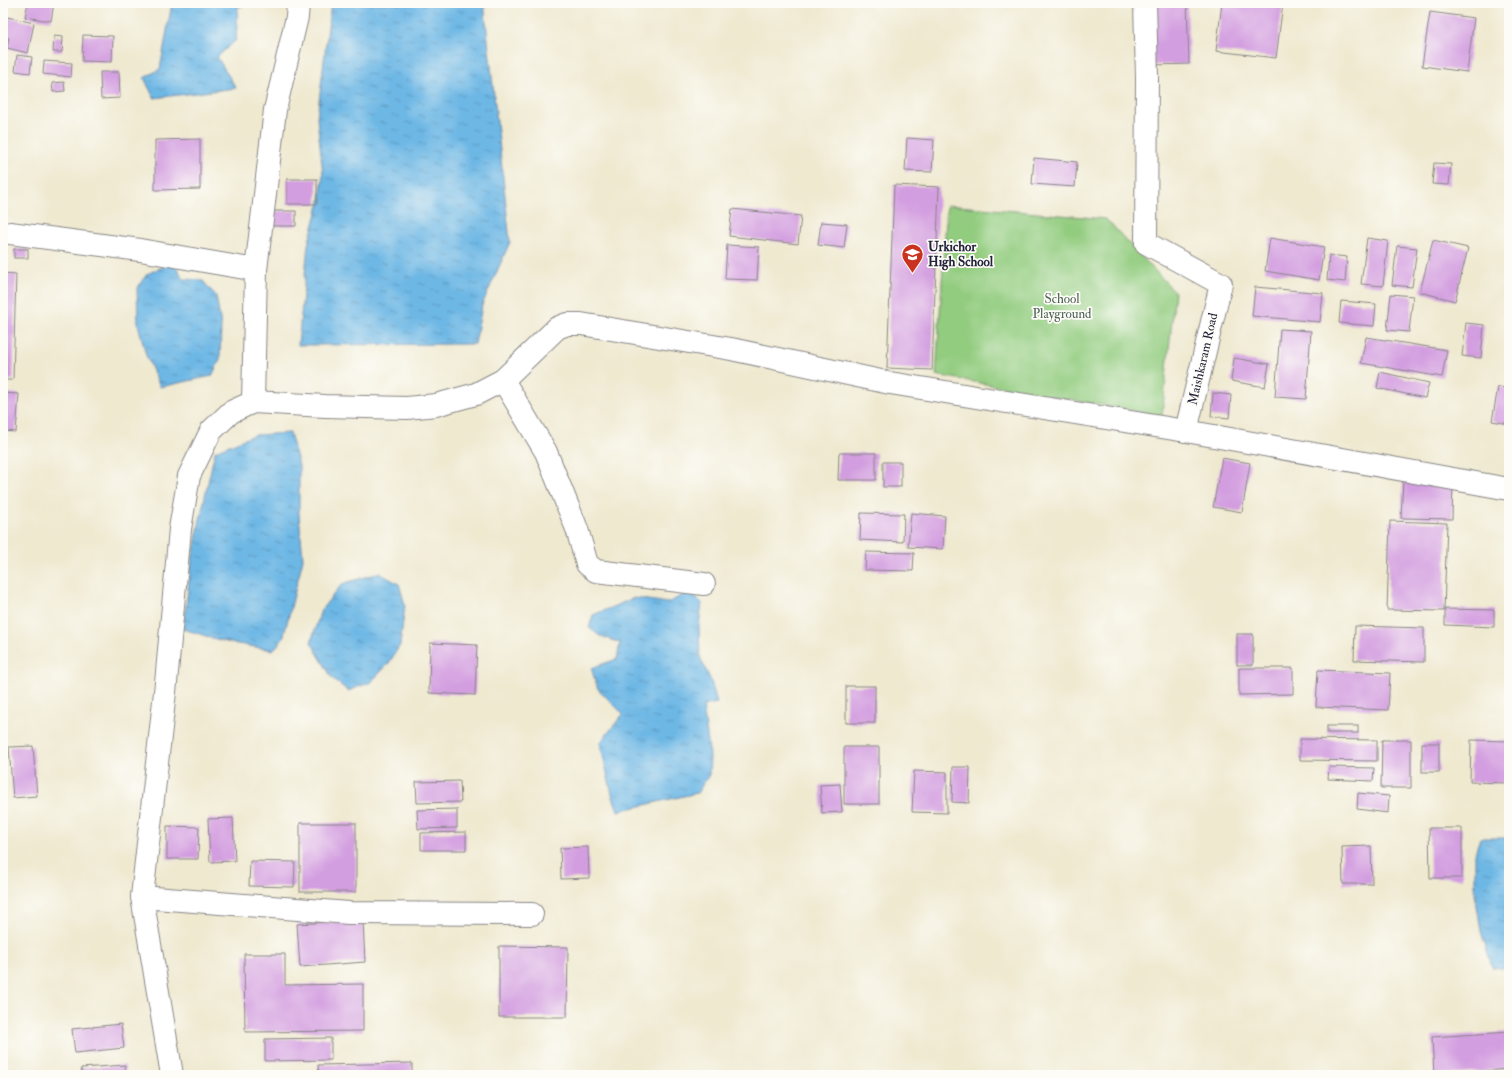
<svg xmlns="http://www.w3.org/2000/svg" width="1512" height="1078" viewBox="0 0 1512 1078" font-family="'IM FELL Double Pica',serif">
<defs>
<pattern id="water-ripples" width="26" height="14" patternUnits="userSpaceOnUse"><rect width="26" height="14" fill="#6db7e5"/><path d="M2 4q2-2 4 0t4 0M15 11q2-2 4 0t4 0" fill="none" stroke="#5994bb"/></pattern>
</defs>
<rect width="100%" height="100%" fill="#fdfcf7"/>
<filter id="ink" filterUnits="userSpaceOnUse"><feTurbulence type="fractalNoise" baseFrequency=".025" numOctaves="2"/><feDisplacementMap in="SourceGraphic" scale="8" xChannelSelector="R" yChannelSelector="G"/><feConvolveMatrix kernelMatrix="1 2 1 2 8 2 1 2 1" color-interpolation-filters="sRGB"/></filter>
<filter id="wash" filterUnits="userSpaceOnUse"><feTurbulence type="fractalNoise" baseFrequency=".012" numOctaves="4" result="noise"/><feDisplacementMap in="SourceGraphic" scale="16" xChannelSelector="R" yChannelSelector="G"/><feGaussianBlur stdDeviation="0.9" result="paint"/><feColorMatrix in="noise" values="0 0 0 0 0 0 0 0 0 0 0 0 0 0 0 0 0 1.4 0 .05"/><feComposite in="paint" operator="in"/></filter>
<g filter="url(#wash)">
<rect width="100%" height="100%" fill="#efe9d0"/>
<!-- green -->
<polygon fill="#92cc7f" stroke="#5a775d" points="947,205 1106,219 1175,292 1162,416 936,375"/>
<!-- water -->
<g fill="url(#water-ripples)" stroke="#486c90">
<polygon points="172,3 252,3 238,7 236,40 217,57 236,88 154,98 144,78 160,69"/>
<polygon points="331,3 484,3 510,242 482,305 475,344 298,345 308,245 320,202 323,173 317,118"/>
<polygon points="174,262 183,279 202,280 216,296 221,325 220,359 212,376 160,387 146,355 138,324 137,289 147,274"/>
<polygon points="290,433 299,466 299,514 303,559 283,639 273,650 226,642 183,629 191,566 200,519 215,451 254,435"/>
<polygon points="379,573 399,584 405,605 400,645 389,663 371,682 348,691 332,678 311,642 321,610 342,584"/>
<polygon points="690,591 702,603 699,626 700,657 711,681 717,703 703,706 710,757 709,775 697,793 618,811 612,794 600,743 623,714 598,689 591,668 617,659 620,643 600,636 589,628 593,615 634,598 668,603"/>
<polygon points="1480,838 1509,838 1509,969 1492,967 1481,931 1475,893 1475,853"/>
</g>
<g id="blocks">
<!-- building -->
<g fill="#d39ee0">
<polygon points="28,3 54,3 51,21 25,17"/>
<polygon points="1151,3 1187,3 1189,64 1153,65"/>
<polygon points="1222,3 1283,3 1276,58 1216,51"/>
<polygon points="1430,12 1474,18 1467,72 1422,66"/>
<polygon points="3,16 34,23 28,53 7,48 9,38 3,36"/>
<polygon points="83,35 113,36 112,62 82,61"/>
<polygon points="54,36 63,37 62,52 53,52"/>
<polygon points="17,55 32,57 30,73 15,71"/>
<polygon points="44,61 72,63 71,77 43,74"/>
<polygon points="100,72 119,72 120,98 101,99"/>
<polygon points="64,82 65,91 53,92 52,83"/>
<polygon points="907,138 934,140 932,172 905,171"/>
<polygon points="200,139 200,189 155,190 155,140"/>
<polygon points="1034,158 1077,162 1075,187 1032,184"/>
<polygon points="1434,163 1451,164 1449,185 1432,184"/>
<rect x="287" y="179" width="30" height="25"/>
<polygon points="894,185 939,187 932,370 887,368"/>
<polygon points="732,209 801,216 798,244 729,236"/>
<polygon points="271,211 296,211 296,226 270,226"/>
<polygon points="821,222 847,224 844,248 818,245"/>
<polygon points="1270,238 1324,247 1319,280 1265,271"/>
<polygon points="1367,238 1388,241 1383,286 1361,284"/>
<polygon points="1433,240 1468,248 1455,301 1420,292"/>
<polygon points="727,245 759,247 757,280 725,279"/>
<polygon points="1397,246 1417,248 1412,287 1392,285"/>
<rect x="14" y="249" width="14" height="9"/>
<polygon points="1329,255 1347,257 1345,282 1327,280"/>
<polygon points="3,273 16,274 13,380 3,380"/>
<polygon points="1255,287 1323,293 1320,322 1252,316"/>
<polygon points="1391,294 1413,296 1409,332 1387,330"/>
<polygon points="1341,301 1376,304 1374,326 1339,323"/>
<polygon points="1466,323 1484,325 1481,358 1462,356"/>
<polygon points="1280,329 1311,331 1306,399 1275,397"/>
<polygon points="1366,337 1447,350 1442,377 1361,363"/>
<polygon points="1234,358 1269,364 1265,387 1231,381"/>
<polygon points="1380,372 1429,383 1425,398 1377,388"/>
<polygon points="1498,387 1509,388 1509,424 1492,421"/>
<polygon points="3,393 19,394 16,432 3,431"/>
<polygon points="1213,393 1231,395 1229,418 1211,416"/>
<polygon points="839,453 876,453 876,480 838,480"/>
<polygon points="1222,458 1250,463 1242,512 1213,507"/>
<rect x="883" y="462" width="18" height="25"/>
<polygon points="1403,481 1453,483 1452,519 1401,518"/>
<polygon points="861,513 904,514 903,542 860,540"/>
<polygon points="911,513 945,516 943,549 908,547"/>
<polygon points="1390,521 1447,523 1444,611 1387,610"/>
<polygon points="866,552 914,553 913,571 865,570"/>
<polygon points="1445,609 1494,610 1494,627 1445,625"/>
<polygon points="1355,626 1424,628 1424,662 1354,660"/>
<rect x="1237" y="634" width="16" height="31"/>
<polygon points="430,643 477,645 475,695 429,693"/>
<polygon points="1239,668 1293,668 1293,694 1239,695"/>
<polygon points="1318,670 1390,673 1388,710 1316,707"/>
<rect x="846" y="686" width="29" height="37"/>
<rect x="1327" y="726" width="31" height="7"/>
<polygon points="1300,739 1377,740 1377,761 1300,760"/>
<polygon points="1382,740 1411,740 1411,788 1381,788"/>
<polygon points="1471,740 1509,741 1509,783 1470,782"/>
<rect x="1422" y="743" width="17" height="29"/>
<polygon points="33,746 37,796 13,798 9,747"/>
<rect x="844" y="747" width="35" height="57"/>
<polygon points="953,767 970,767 969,803 952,802"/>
<polygon points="1329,767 1374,768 1373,781 1328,779"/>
<polygon points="914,771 947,772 947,813 912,812"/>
<polygon points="460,781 461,802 417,803 416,782"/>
<polygon points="840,784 842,812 822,813 820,785"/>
<polygon points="1358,793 1389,796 1388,813 1357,809"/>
<polygon points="457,809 457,828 418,829 417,810"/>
<polygon points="233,818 235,861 210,862 208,819"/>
<rect x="300" y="823" width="56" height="69"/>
<polygon points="167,826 199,827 198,859 167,859"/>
<polygon points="1429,828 1462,828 1462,878 1430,878"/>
<polygon points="466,832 466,850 421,850 421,833"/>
<polygon points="1371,846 1372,884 1343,884 1342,847"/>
<polygon points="588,847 589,878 561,879 560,848"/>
<polygon points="250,861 295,862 294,887 249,886"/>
<polygon points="363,920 365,962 300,967 297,924"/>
<polygon points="499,946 568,947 567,1017 499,1017"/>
<polygon points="244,954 285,954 285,985 363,984 363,1031 245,1032"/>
<polygon points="121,1024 124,1048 75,1053 72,1029"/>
<polygon points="1509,1032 1509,1069 1434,1075 1432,1037"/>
<polygon points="331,1038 331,1060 265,1061 265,1039"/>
<polygon points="412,1063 412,1075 319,1075 318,1065"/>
<polygon points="125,1065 126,1075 82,1075 81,1068"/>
</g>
</g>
</g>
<g filter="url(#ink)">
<use href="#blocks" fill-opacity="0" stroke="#888686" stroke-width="1"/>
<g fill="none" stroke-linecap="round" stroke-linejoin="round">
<defs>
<g id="street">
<polyline points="298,3 297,17 275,110 256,270 253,402 325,406 407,408 436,405 476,394 503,380 557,328 567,324 581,324 731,349 890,383 1186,431 1509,489"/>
<polyline points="1145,3 1147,77 1146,243 1221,284 1186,431"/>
<polyline points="10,233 140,250 256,270"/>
<polyline points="503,380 546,452 577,529 587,564 596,571 704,584"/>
<polyline points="253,402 231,412 211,431 189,476 180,529 166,683 142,897 349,913 532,914"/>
<polyline points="142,897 172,1075"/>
</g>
</defs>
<!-- street casing -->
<use href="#street" stroke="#888686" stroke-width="24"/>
<!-- street -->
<use href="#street" stroke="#fff" stroke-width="22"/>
</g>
</g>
<!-- icons -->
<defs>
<symbol id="school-pin" viewBox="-11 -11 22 30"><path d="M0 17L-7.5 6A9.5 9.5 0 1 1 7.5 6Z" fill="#c8321e" stroke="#fdfcf7"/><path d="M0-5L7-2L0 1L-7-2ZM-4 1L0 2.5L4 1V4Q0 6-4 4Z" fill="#fff"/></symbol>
</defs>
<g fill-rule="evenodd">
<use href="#school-pin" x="900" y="242" width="25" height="34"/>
</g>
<g text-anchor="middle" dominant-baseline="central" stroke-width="3.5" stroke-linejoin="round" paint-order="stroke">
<!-- poi labels -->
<g font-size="13" font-weight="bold" fill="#22223b" stroke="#fdfcf7" text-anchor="start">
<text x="928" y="247">Urkichor<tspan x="928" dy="15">High School</tspan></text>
</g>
<!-- park labels -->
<g font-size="13" fill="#495e53" stroke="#fdfcf7">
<text x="1062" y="299">School<tspan x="1062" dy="15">Playground</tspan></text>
</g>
<!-- street labels -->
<g font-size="13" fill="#22223b" stroke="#fdfcf7">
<text transform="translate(1203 359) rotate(-77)">Maishkaram Road</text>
</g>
</g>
<!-- margin -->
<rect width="1512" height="1078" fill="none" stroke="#fdfcf7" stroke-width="16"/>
</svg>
